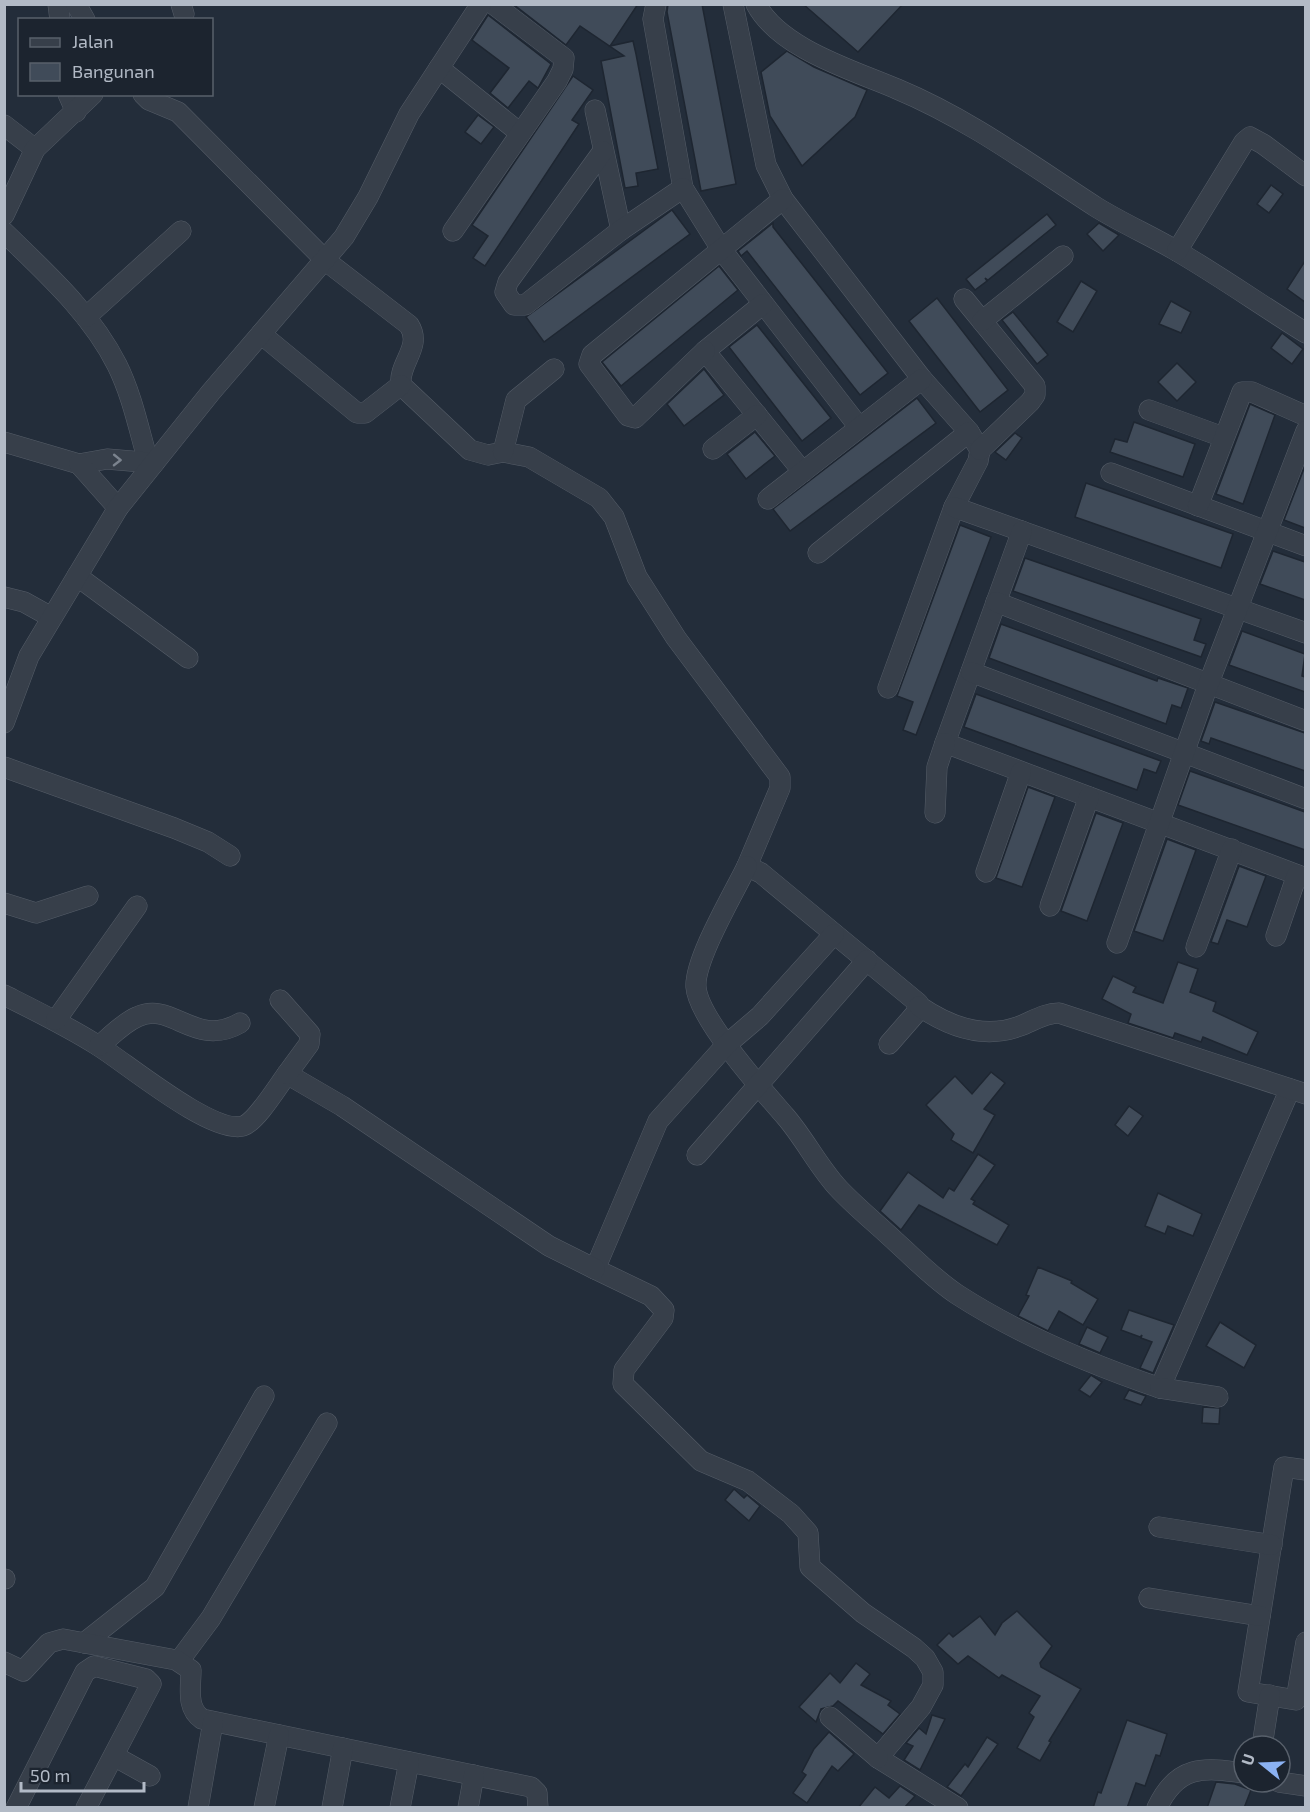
<svg xmlns="http://www.w3.org/2000/svg" width="1310" height="1812" viewBox="0 0 1310 1812" font-family="'Exo 2',sans-serif">
<rect width="100%" height="100%" fill="#232d3a"/>
<!-- building -->
<g fill="#404b59" stroke="#1e2631" stroke-width="1.5">
<polygon points="513,4 638,4 610,46 633,41 636,54 658,169 636,173 638,186 625,188 601,61 624,56 580,26 566,45"/>
<polygon points="668,4 702,4 736,184 701,191 667,12"/>
<polygon points="803,4 903,4 858,52"/>
<polygon points="488,15 551,64 538,88 529,81 508,108 490,93 509,68 472,40"/>
<polygon points="787,51 814,67 867,90 855,117 802,166 770,116 761,72"/>
<polygon points="573,76 593,90 572,120 579,124 485,266 473,258 488,236 472,225"/>
<polygon points="478,115 494,127 481,144 465,132"/>
<polygon points="1271,185 1283,194 1269,213 1257,204"/>
<polygon points="672,210 690,234 544,342 526,317"/>
<polygon points="1047,214 1056,225 988,280 985,278 987,281 975,290 966,279"/>
<polygon points="773,223 773,227 888,373 860,395 747,251 741,256 738,251"/>
<polygon points="1099,223 1119,235 1103,251 1087,234"/>
<polygon points="1305,261 1305,302 1287,289"/>
<polygon points="719,266 738,290 621,386 602,362"/>
<polygon points="1081,281 1097,291 1073,332 1057,322"/>
<polygon points="937,298 1008,390 980,412 909,321"/>
<polygon points="1171,301 1191,312 1181,333 1159,324"/>
<polygon points="1013,312 1048,355 1037,364 1002,320"/>
<polygon points="757,325 831,418 802,441 729,347"/>
<polygon points="1282,333 1303,349 1292,364 1271,348"/>
<polygon points="1177,363 1196,382 1177,401 1158,382"/>
<polygon points="704,369 724,395 684,426 667,404"/>
<polygon points="917,398 936,423 790,531 773,509"/>
<polygon points="1250,404 1275,415 1243,504 1216,494"/>
<polygon points="1134,422 1195,444 1183,477 1110,452 1115,439 1127,442"/>
<polygon points="755,432 775,456 746,479 727,454"/>
<polygon points="1015,433 1022,438 1006,460 995,452"/>
<polygon points="1305,466 1305,528 1284,520"/>
<polygon points="1086,483 1233,534 1221,568 1075,517"/>
<polygon points="960,525 991,537 916,735 903,730 913,702 897,696"/>
<polygon points="1273,551 1305,562 1305,600 1260,584"/>
<polygon points="1025,558 1201,619 1194,640 1206,644 1201,657 1013,591"/>
<polygon points="1001,624 1157,681 1158,678 1188,688 1181,708 1172,705 1166,724 989,658"/>
<polygon points="1242,631 1305,654 1302,676 1305,677 1305,692 1229,665"/>
<polygon points="976,694 1161,761 1156,773 1144,769 1137,790 964,727"/>
<polygon points="1215,702 1305,733 1305,771 1211,738 1209,744 1201,741"/>
<polygon points="1190,771 1305,812 1305,850 1178,805"/>
<polygon points="1028,787 1055,797 1022,887 996,878"/>
<polygon points="1096,813 1123,823 1087,921 1061,911"/>
<polygon points="1167,839 1196,850 1163,941 1134,931"/>
<polygon points="1239,866 1266,876 1247,927 1227,920 1218,944 1211,942"/>
<polygon points="1178,962 1198,969 1190,992 1216,1002 1213,1011 1258,1032 1247,1055 1203,1037 1201,1042 1175,1033 1173,1038 1128,1023 1131,1014 1102,999 1113,976 1136,987 1133,992 1163,1003"/>
<polygon points="991,1072 1005,1083 984,1109 995,1115 973,1153 951,1140 954,1134 926,1105 955,1076 972,1094"/>
<polygon points="1129,1106 1143,1116 1128,1136 1115,1125"/>
<polygon points="978,1154 995,1165 971,1199 975,1201 973,1204 1009,1225 997,1245 919,1205 901,1230 880,1211 908,1172 943,1198 949,1188 954,1191"/>
<polygon points="1158,1193 1202,1214 1193,1236 1168,1226 1165,1234 1145,1226"/>
<polygon points="1038,1267 1072,1281 1071,1283 1098,1299 1083,1325 1059,1311 1048,1331 1018,1316 1029,1296 1026,1295"/>
<polygon points="1129,1310 1174,1325 1153,1373 1140,1368 1152,1342 1141,1338 1142,1335 1140,1337 1121,1330"/>
<polygon points="1220,1322 1256,1345 1244,1368 1206,1346"/>
<polygon points="1087,1327 1108,1337 1100,1353 1079,1344"/>
<polygon points="1091,1375 1102,1382 1090,1397 1079,1390"/>
<polygon points="1129,1390 1146,1396 1141,1405 1124,1399"/>
<polygon points="1203,1407 1220,1408 1219,1424 1202,1423"/>
<polygon points="734,1489 744,1498 747,1495 760,1506 749,1521 725,1500"/>
<polygon points="1017,1611 1052,1646 1040,1663 1041,1667 1081,1689 1049,1741 1051,1742 1040,1761 1017,1748 1034,1717 1029,1713 1040,1696 1002,1675 999,1678 968,1656 958,1664 937,1645 949,1633 953,1637 980,1616 995,1635 1002,1623"/>
<polygon points="856,1663 870,1674 861,1685 891,1701 888,1705 900,1714 883,1734 838,1701 833,1706 821,1709 816,1722 799,1707 830,1673 840,1683"/>
<polygon points="932,1715 945,1719 920,1770 904,1760 913,1746 906,1743 919,1728 926,1734"/>
<polygon points="1127,1720 1167,1734 1160,1756 1156,1755 1145,1786 1136,1783 1127,1808 1093,1808 1098,1792 1101,1793"/>
<polygon points="829,1732 854,1754 838,1771 832,1766 807,1803 793,1793 806,1775 802,1772 814,1749"/>
<polygon points="987,1737 998,1744 961,1796 947,1787 965,1764 968,1767"/>
<polygon points="1216,1782 1235,1784 1251,1790 1244,1808 1207,1808"/>
<polygon points="900,1786 915,1796 904,1808 858,1808 875,1787 889,1798"/>
</g>
<g fill="none" stroke-linecap="round" stroke-linejoin="round">
<defs>
<g id="minor">
<polyline points="58,4 60,20"/>
<polyline points="76,4 85,20"/>
<polyline points="181,4 184,14"/>
<polyline points="656,4 653,19 683,188"/>
<polyline points="733,4 766,165 783,199 922,379 969,432 980,450 978,461 954,507 888,688"/>
<path d="M756 4C780 49 853 70 897 89 969 119 1031 165 1096 207 1122 223 1149 235 1175 250 1220 276 1262 306 1306 333"/>
<polyline points="439,68 520,133"/>
<polyline points="68,94 76,112"/>
<path d="M143 94 149 100 178 112 326 261 409 325C423 347 398 363 401 385L470 450 488 455 503 452 529 457 599 498 614 517 637 577 676 638 780 777V788L747 866 761 873 918 1003 916 1013 889 1044"/>
<polyline points="595,110 621,230"/>
<polyline points="4,125 35,149"/>
<polyline points="603,151 508,282 505,292 514,305 525,305 621,230 683,188 721,249 859,427"/>
<polyline points="4,215 35,149 93,94"/>
<polyline points="453,231 557,81 563,69 564,58 493,4"/>
<path d="M4 232C46 273 91 313 117 365 132 395 139 430 148 461"/>
<polyline points="1177,251 1244,142 1250,137 1263,144 1306,176"/>
<polyline points="964,299 1035,386 1035,395 1030,402 980,450"/>
<polyline points="763,304 705,351 803,472"/>
<polyline points="86,317 181,231"/>
<polyline points="982,321 1063,256"/>
<polyline points="261,334 357,413 365,413 401,385"/>
<polyline points="705,351 635,418 628,416 589,364 592,355 783,199"/>
<polyline points="1149,410 1223,437"/>
<polyline points="4,442 79,464 107,459 154,463"/>
<polyline points="713,449 757,415"/>
<polyline points="503,452 516,400 554,369"/>
<polyline points="79,464 118,508"/>
<polyline points="1111,473 1306,546"/>
<polyline points="768,499 922,379"/>
<polyline points="1198,506 1242,392 1252,392 1306,416"/>
<polyline points="954,507 1306,633"/>
<polyline points="1022,531 945,743 1306,878"/>
<polyline points="818,553 969,432"/>
<polyline points="77,576 188,658"/>
<polyline points="4,597 24,602 51,617"/>
<polyline points="996,602 1306,721"/>
<polyline points="971,672 1306,799"/>
<polyline points="4,723 29,656 118,508 211,392 344,237 368,197 409,114 481,4"/>
<polyline points="4,767 174,828 208,842 230,856"/>
<polyline points="935,813 937,767 945,743"/>
<path d="M747 866C734 893 694 960 696 987 698 1018 763 1091 785 1116 805 1139 819 1168 839 1189 857 1208 877 1224 896 1242 916 1260 935 1280 958 1295 1020 1335 1090 1364 1160 1388L1290 1089"/>
<polyline points="986,872 1021,772"/>
<polyline points="4,903 36,913 88,896"/>
<polyline points="1050,906 1089,797"/>
<polyline points="834,934 760,1016 726,1045 658,1121 595,1269 651,1296 664,1310 663,1318 624,1370 623,1384 701,1461 748,1481 791,1514 808,1533 810,1567 863,1613 914,1648 925,1658 933,1672 933,1685 921,1707 878,1758 958,1808"/>
<polyline points="1276,936 1297,875"/>
<polyline points="1117,943 1208,685 1306,431"/>
<polyline points="1196,947 1232,849"/>
<path d="M4 995C36 1011 67 1026 97 1045 125 1062 212 1135 243 1126 256 1122 278 1086 287 1074L342 1106 549 1246 595 1269"/>
<polyline points="280,1000 310,1034 309,1044 287,1074"/>
<path d="M919 1006C948 1026 983 1040 1020 1026 1033 1021 1045 1013 1059 1013L1306 1094"/>
<polyline points="56,1020 137,906"/>
<path d="M99 1046C111 1036 123 1023 137 1017 172 1000 195 1049 240 1023"/>
<polyline points="697,1155 867,960"/>
<polyline points="1160,1388 1218,1397"/>
<polyline points="1306,1470 1284,1467 1248,1692 1296,1700 1306,1642"/>
<polyline points="1159,1527 1272,1545"/>
<polyline points="4,1579 5,1579"/>
<polyline points="1149,1598 1260,1616"/>
<polyline points="84,1643 155,1587 264,1396"/>
<polyline points="179,1661 211,1618 327,1423"/>
<path d="M4 1662 23 1671 49 1643 63 1639 176 1660 191 1670C191 1688 186 1708 202 1719L531 1787 537 1793 538 1808"/>
<polyline points="830,1717 878,1758"/>
<polyline points="1262,1746 1270,1695"/>
<polyline points="114,1756 150,1776"/>
<polyline points="1279,1782 1306,1786"/>
<polyline points="16,1808 85,1672 94,1666 146,1679 151,1684 86,1808"/>
<polyline points="198,1808 213,1722"/>
<polyline points="264,1808 279,1735"/>
<polyline points="332,1808 343,1748"/>
<polyline points="400,1808 409,1762"/>
<polyline points="468,1808 474,1775"/>
<path d="M1157 1808C1177 1765 1203 1767 1244 1773"/>
</g>
</defs>
<!-- minor casing -->
<use href="#minor" stroke="#555d68" stroke-width="21"/>
<!-- minor -->
<use href="#minor" stroke="#373f4a" stroke-width="20"/>
</g>
<!-- one-way arrows -->
<defs><path id="oneway-chevron" d="M-2-3.5L2.5 0L-2 3.5" fill="none" stroke-width="1.6" stroke-linecap="round" stroke-linejoin="round" transform="scale(1.5)"/></defs>
<use stroke="#7b838e" href="#oneway-chevron" transform="translate(117 460) rotate(1)"/>
<!-- border -->
<rect width="1310" height="1812" fill="none" stroke="#b2bac6" stroke-width="12"/>
<!-- legend -->
<rect x="18" y="18" width="195" height="78" fill="#1c242f" stroke="#58606b" stroke-width="1.5"/>
<rect x="30" y="38" width="30" height="9" fill="#373f4a" stroke="#58606b" stroke-width="1.5"/>
<text x="72" y="48" font-size="18" fill="#b2bac6">Jalan</text>
<rect x="30" y="63" width="30" height="18" fill="#404b59" stroke="#58606b" stroke-width="1.5"/>
<text x="72" y="78" font-size="18" fill="#b2bac6">Bangunan</text>
<!-- north arrow -->
<g transform="translate(1262 1764) rotate(288)"><circle r="28" fill="#1c242f" stroke="#58606b" stroke-width="1.5"/>
<path d="M0-4.5L10 22L0 15L-10 22Z" fill="#8bb2f3"/>
<text y="-9" font-size="16" font-weight="bold" text-anchor="middle" fill="#b2bac6">U</text>
</g>
<!-- scale -->
<path d="M21 1782v9h123v-9" fill="none" stroke="#b2bac6" stroke-width="3"/>
<text x="30" y="1782" font-size="18" fill="#b2bac6" stroke="#1c242f" stroke-width="4.5" paint-order="stroke">50 m</text>
</svg>
